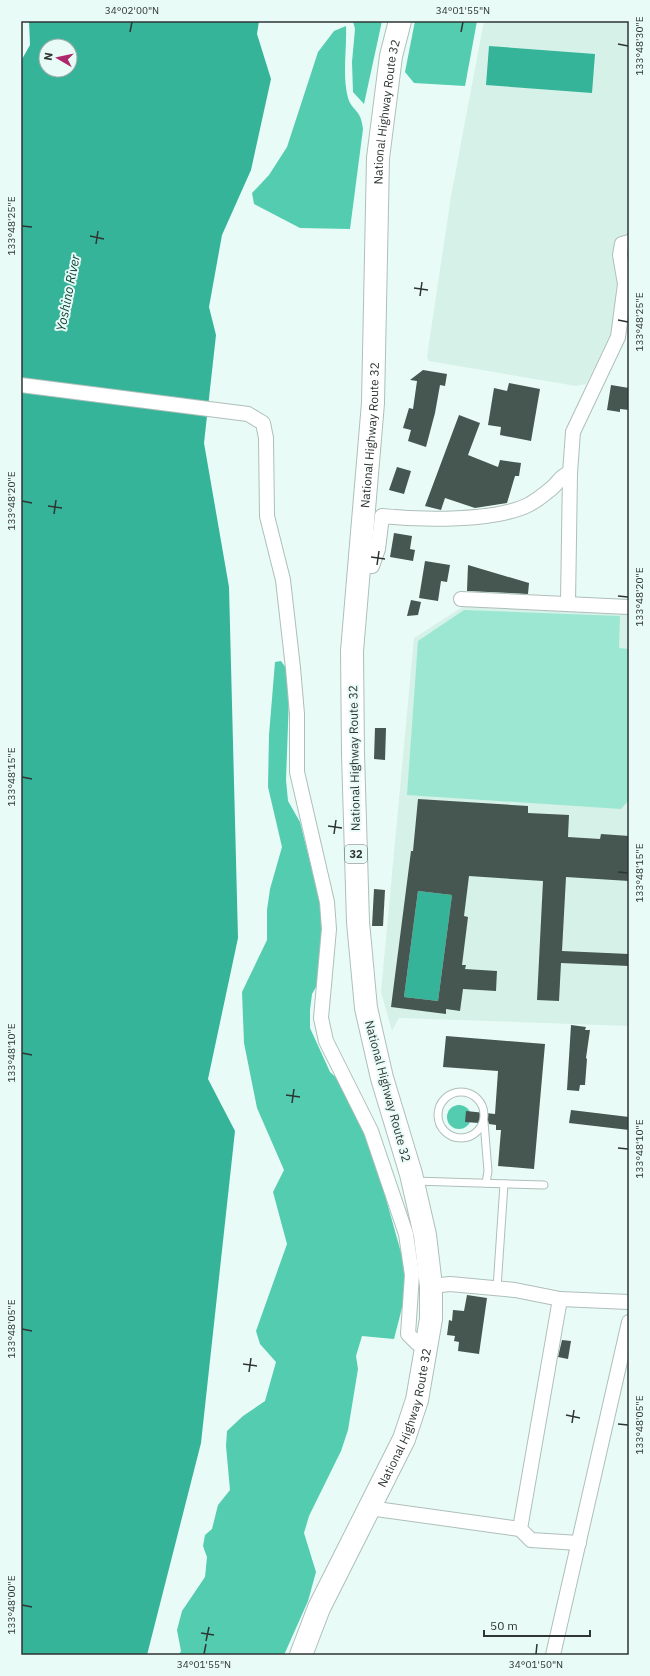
<svg xmlns="http://www.w3.org/2000/svg" width="650" height="1676" viewBox="0 0 650 1676" font-family="'IBM Plex Sans',sans-serif">
<rect width="100%" height="100%" fill="#e9fbf6"/>
<!-- built -->
<g fill="#d5f1e8">
<polygon points="484,21 612,21 629,23 629,239 620,290 616,323 586,384 576,386 429,361 427,357 451,196"/>
<polygon points="464,606 629,613 629,1026 399,1018 392,1031 381,992 414,638"/>
</g>
<!-- green -->
<polygon fill="#9ce7d2" points="464,610 620,616 619,648 629,649 629,800 621,809 407,795 418,641"/>
<!-- forest -->
<g fill="#53ccb0">
<polygon points="353,21 382,21 364,104 353,92 352,62 355,29"/>
<polygon points="415,21 477,21 465,86 414,83 405,72"/>
<path d="M346 26C347 50 342 75 348 98 352 111 361 109 363 129L350 229 300 228 254 204 252 193 269 175 287 147 318 52 334 31Z"/>
<polygon points="281,661 286,668 289,697 286,780 288,801 300,822 319,898 324,938 316,987 312,994 310,1010 310,1028 330,1072 339,1080 369,1138 405,1267 404,1300 394,1339 362,1336 356,1356 358,1369 348,1430 341,1451 309,1516 304,1533 316,1572 308,1601 284,1655 179,1655 181,1651 177,1630 182,1611 205,1577 207,1557 203,1546 205,1535 212,1529 218,1505 230,1490 226,1446 227,1431 243,1416 265,1401 276,1362 260,1344 256,1331 287,1244 273,1192 284,1170 257,1108 244,1043 242,992 267,940 267,910 270,889 282,847 268,787 269,735 275,662"/>
<circle cx="459" cy="1117" r="12"/>
</g>
<!-- water -->
<g fill="#35b499" fill-rule="evenodd">
<path d="M29 21H259L257 34 271 79 251 170 222 235 209 307 216 335 204 443 229 587 238 938 208 1079 235 1131 201 1443 147 1655H21V61L30 45ZM46 46H70V70H46Z"/>
<polygon points="489,46 595,54 592,93 486,85"/>
<polygon points="418,891 452,895 438,1001 404,997"/>
</g>
<!-- building -->
<g fill="#465651" fill-rule="evenodd">
<polygon points="423,370 447,374 445,386 440,385 435,413 426,447 408,441 411,430 403,428 409,408 413,409 417,381 410,380"/>
<polygon points="509,383 540,389 531,441 500,435 501,427 488,425 494,388 507,391"/>
<polygon points="611,385 629,388 629,410 620,409 620,412 607,410"/>
<polygon points="459,415 480,423 468,455 498,467 500,460 521,463 519,476 515,476 507,503 475,508 445,498 441,510 425,506"/>
<polygon points="397,467 411,471 404,494 389,490"/>
<polygon points="394,533 412,536 410,549 415,550 413,561 390,557"/>
<polygon points="425,561 450,565 447,582 441,581 438,601 419,598"/>
<polygon points="468,565 529,583 528,594 467,591"/>
<polygon points="411,600 421,602 418,615 407,616"/>
<polygon points="375,728 386,728 385,760 374,759"/>
<path d="M418 799 528 806V813L569 815 568 837 600 839 601 834 629 836V881L566 877 562 951 629 954V966L561 963 559 1001 537 1000 543 881 469 876 464 916 468 917 462 965H466L465 969 497 971 496 991 463 989 460 1011 446 1009V1014L391 1007 411 851H413ZM418 891 452 895 438 1001 404 997Z"/>
<polygon points="374,889 385,890 383,926 372,926"/>
<polygon points="571,1025 586,1027 585,1030 590,1030 586,1058 587,1059 585,1085 580,1085 579,1091 567,1090"/>
<polygon points="446,1036 545,1044 534,1169 498,1166 501,1130 496,1130 496,1125 489,1124 486,1117 481,1118 479,1123 465,1122 466,1111 495,1114 498,1071 443,1067"/>
<polygon points="571,1110 629,1117 629,1130 569,1123"/>
<polygon points="467,1295 487,1298 479,1354 458,1351 459,1342 454,1341 455,1336 447,1335 449,1320 452,1321 453,1310 464,1311"/>
<polygon points="562,1340 571,1341 568,1359 558,1357"/>
</g>
<g fill="none" stroke-linecap="round" stroke-linejoin="round">
<defs>
<g id="service">
<circle cx="461" cy="1115" r="23"/>
<polyline points="484,1122 488,1171 486,1183"/>
<polyline points="414,1181 544,1185"/>
<polyline points="497,1288 504,1184"/>
</g>
<g id="minor">
<polyline points="21,385 248,414 263,423 266,438 267,516 283,580 293,668 297,714 297,772 327,902 329,929 321,1018 326,1041 371,1131 406,1234 412,1275 408,1334 417,1343 428,1346"/>
<path d="M359 567 372 566 378 549 382 516C420 520 496 522 530 504 537 500 546 493 552 488 559 482 561 475 570 473"/>
<polyline points="461,599 629,607"/>
<polyline points="568,603 570,473 573,432 618,337 625,284 620,255 622,244 629,242"/>
<polyline points="431,1286 450,1284 515,1290 560,1299 629,1302"/>
<polyline points="560,1299 520,1529 531,1540 579,1543"/>
<polyline points="369,1508 520,1529"/>
<polyline points="553,1655 629,1322"/>
</g>
<g id="trunk">
<path id="s1" d="M301 1655 319 1608 404 1439 417 1400 431 1319V1286L425 1235 411 1174 382 1078 366 1008 358 922 353 754 352 651 373 403 378 158 391 56 400 21"/>
</g>
</defs>
<!-- service casing -->
<use href="#service" stroke="#aebfba" stroke-width="9"/>
<!-- minor casing -->
<use href="#minor" stroke="#aebfba" stroke-width="16"/>
<!-- trunk casing -->
<use href="#trunk" stroke="#aebfba" stroke-width="24"/>
<!-- service -->
<use href="#service" stroke="#fff" stroke-width="7"/>
<!-- minor -->
<use href="#minor" stroke="#fff" stroke-width="14"/>
<!-- trunk -->
<use href="#trunk" stroke="#fff" stroke-width="22"/>
</g>
<!-- ticks -->
<path fill="none" stroke="#2e3533" stroke-width="1.5" d="M130 32 132 22M461 32 463 22M618 44 628 46M22 226 32 227M90 236 104 239M96 244 98 231M414 288 428 290M420 296 422 282M618 320 628 322M22 501 32 503M48 506 62 508M54 514 56 500M371 557 385 559M377 565 379 551M618 596 628 597M22 777 32 779M328 826 342 828M334 834 336 820M618 872 628 873M22 1053 32 1055M286 1095 300 1097M292 1103 294 1089M618 1148 628 1149M22 1329 32 1331M243 1364 257 1366M249 1372 251 1358M566 1415 580 1418M572 1423 574 1410M618 1424 628 1425M22 1605 32 1607M201 1633 214 1635M206 1641 209 1627M204 1654 206 1644M536 1654 537 1644"/>
<g text-anchor="middle" dominant-baseline="central" stroke-width="4" stroke-linejoin="round" paint-order="stroke">
<!-- shield labels -->
<rect fill="#e9fbf6" stroke="#66706e" stroke-width="1" x="345" y="845" width="22" height="18" rx="3"/>
<g font-size="11" font-weight="bold" fill="#2e3533">
<text x="356" y="854">32</text>
</g>
<!-- street labels -->
<g font-size="12" fill="#2e3533" stroke="#e9fbf6">
<text stroke="none"><textPath href="#s1" startOffset="1580">National Highway Route 32</textPath></text>
<text stroke="none"><textPath href="#s1" startOffset="1256">National Highway Route 32</textPath></text>
<text transform="translate(354 758) rotate(-91)">National Highway Route 32</text>
<text transform="translate(388 1091) rotate(75)">National Highway Route 32</text>
<text stroke="none"><textPath href="#s1" startOffset="260">National Highway Route 32</textPath></text>
</g>
<!-- water labels -->
<g font-size="13" font-style="italic" fill="#0d4338" stroke="#e9fbf6">
<text transform="translate(68 293) rotate(-79)">Yoshino River</text>
</g>
</g>
<!-- border -->
<rect width="650" height="1676" fill="none" stroke="#e9fbf6" stroke-width="44"/>
<!-- north arrow -->
<g transform="translate(58 58) rotate(279)"><circle r="19" fill="#e9fbf6" stroke="#9eaca8"/>
<path d="M0-3L7 15L0 10L-7 15Z" fill="#ae266b"/>
<text y="-6" font-size="11" font-weight="bold" text-anchor="middle" fill="#2e3533">N</text>
</g>
<!-- scale -->
<path d="M484 1630v6h106v-6" fill="none" stroke="#2e3533" stroke-width="2"/>
<text x="490" y="1630" font-size="12" fill="#2e3533" stroke="#e9fbf6" stroke-width="3" paint-order="stroke">50 m</text>
<rect x="22" y="22" width="606" height="1632" fill="none" stroke="#2e3533" stroke-width="1.5"/>
<g font-size="10" text-anchor="middle" fill="#2e3533">
<text x="132" y="14">34°02'00"N</text>
<text x="463" y="14">34°01'55"N</text>
<text transform="translate(639 46) rotate(-90)" y="4">133°48'30"E</text>
<text transform="translate(11 226) rotate(-90)" y="4">133°48'25"E</text>
<text transform="translate(639 322) rotate(-90)" y="4">133°48'25"E</text>
<text transform="translate(11 501) rotate(-90)" y="4">133°48'20"E</text>
<text transform="translate(639 597) rotate(-90)" y="4">133°48'20"E</text>
<text transform="translate(11 777) rotate(-90)" y="4">133°48'15"E</text>
<text transform="translate(639 873) rotate(-90)" y="4">133°48'15"E</text>
<text transform="translate(11 1053) rotate(-90)" y="4">133°48'10"E</text>
<text transform="translate(639 1149) rotate(-90)" y="4">133°48'10"E</text>
<text transform="translate(11 1329) rotate(-90)" y="4">133°48'05"E</text>
<text transform="translate(639 1425) rotate(-90)" y="4">133°48'05"E</text>
<text transform="translate(11 1605) rotate(-90)" y="4">133°48'00"E</text>
<text x="204" y="1668">34°01'55"N</text>
<text x="536" y="1668">34°01'50"N</text>
</g>
</svg>
